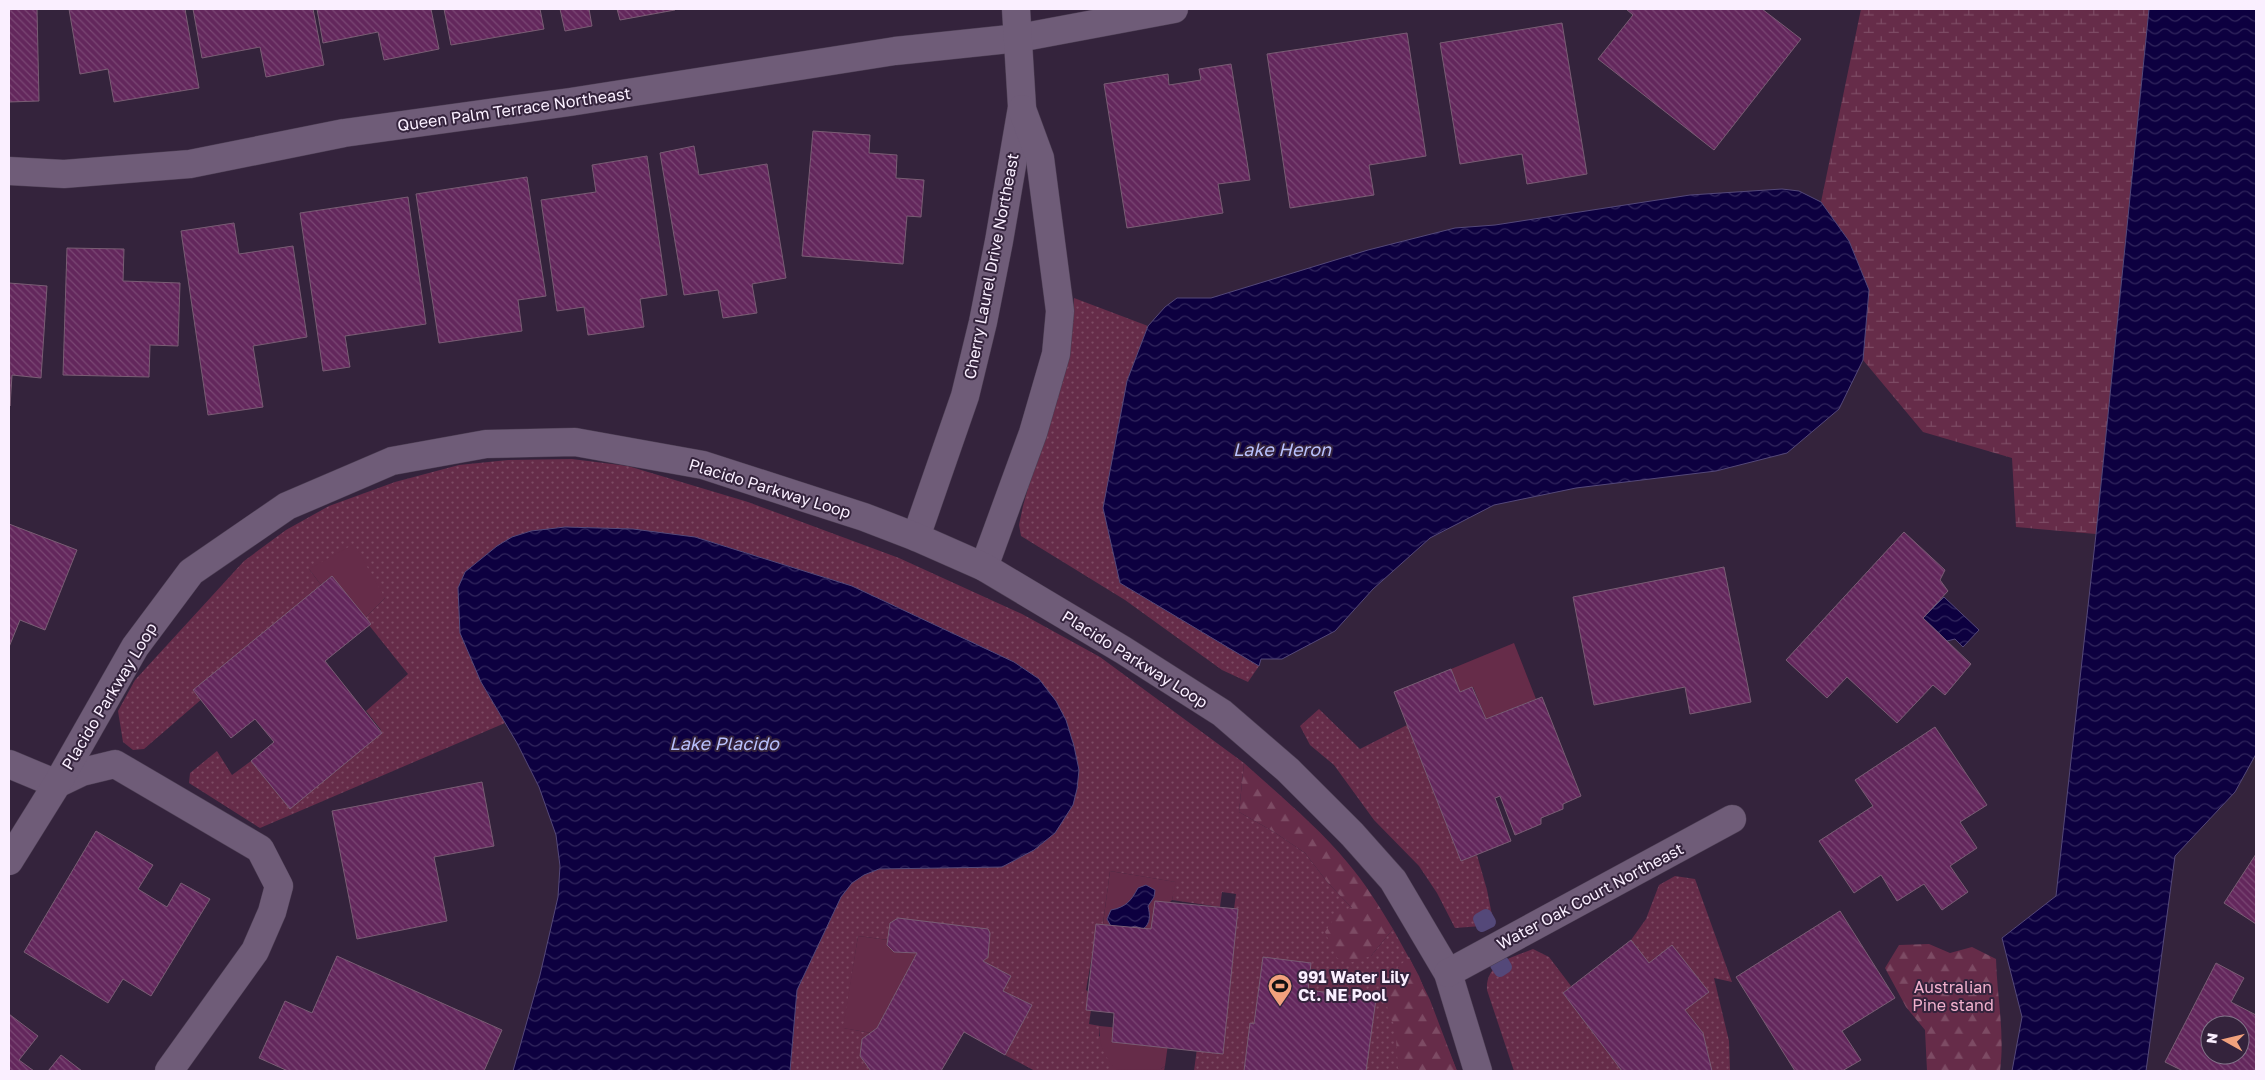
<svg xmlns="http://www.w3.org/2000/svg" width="2265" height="1080" viewBox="0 0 2265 1080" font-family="'Golos Text',sans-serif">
<defs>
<pattern id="grass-dots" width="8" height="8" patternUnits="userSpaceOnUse" patternTransform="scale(1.25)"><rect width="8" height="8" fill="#662c49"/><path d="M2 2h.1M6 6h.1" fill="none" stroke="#7d4b64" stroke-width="1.8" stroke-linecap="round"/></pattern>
<pattern id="forest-firs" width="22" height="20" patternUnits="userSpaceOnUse" patternTransform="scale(1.25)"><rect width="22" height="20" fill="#662c49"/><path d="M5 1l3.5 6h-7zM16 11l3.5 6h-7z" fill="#7d4b64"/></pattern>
<pattern id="wetland-marsh" width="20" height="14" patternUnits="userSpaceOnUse" patternTransform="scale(1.25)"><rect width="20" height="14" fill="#662c49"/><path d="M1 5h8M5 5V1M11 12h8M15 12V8" fill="none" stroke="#7d4b64"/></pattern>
<pattern id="water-waves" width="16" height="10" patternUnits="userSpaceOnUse" patternTransform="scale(1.25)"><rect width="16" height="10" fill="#0d0040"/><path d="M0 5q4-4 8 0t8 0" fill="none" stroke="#31265d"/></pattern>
<pattern id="building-back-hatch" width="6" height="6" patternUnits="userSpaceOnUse" patternTransform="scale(1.25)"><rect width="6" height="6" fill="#63275c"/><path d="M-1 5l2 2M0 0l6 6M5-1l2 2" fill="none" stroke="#7a4774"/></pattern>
</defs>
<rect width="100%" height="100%" fill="#34233c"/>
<!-- grass -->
<g fill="url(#grass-dots)">
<polygon points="1074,298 1148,326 1127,381 1120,583 1259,666 1248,682 1222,670 1125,600 1021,536 1019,525 1023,506 1072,328"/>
<polygon points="572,459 628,466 748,502 899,558 1022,614 1100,657 1244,763 1239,812 1274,832 1305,853 1328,883 1352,908 1371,956 1393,929 1419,976 1457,1071 1366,1071 1375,999 1308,990 1263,957 1254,1024 1250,1024 1244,1071 1194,1071 1197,1048 1224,1009 1238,910 1234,909 1236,894 1222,892 1220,907 1172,900 1175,882 1110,871 1100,946 1093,950 1086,990 1093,996 1089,1024 1100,1026 1099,1036 1161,1069 1165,1066 1164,1071 1035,1071 1005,1055 1032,1005 1003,991 1011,976 983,961 988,957 898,918 890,923 888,940 858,936 844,1028 871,1033 862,1039 860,1056 871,1071 875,1071 790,1071 797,990 841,897 851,883 864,875 879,869 955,866 1077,789 1079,770 1074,746 1066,720 1039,679 1014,662 852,586 705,540 633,529 565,527 531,531 512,537 497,546 465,572 458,588 460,633 481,682 505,723 260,828 189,783 190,773 217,751 232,775 251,761 290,808 381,730 366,711 408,674 364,619 385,598 309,569 321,585 203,698 144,749 133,750 123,742 118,711 135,680 244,561 286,530 329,506 395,482 459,465 508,460"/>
<polygon points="1319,709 1360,749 1407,725 1461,861 1477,855 1487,890 1493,920 1482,926 1455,928 1437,893 1419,866 1374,820 1334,765 1310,745 1300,726"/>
<polygon points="1675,876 1695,879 1732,982 1714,978 1729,1041 1730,1071 1712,1071 1703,1033 1631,940 1646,919 1659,885"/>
<path d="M1533 949 1549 957 1571 986 1563 993 1622 1071H1514L1487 990C1485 963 1513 957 1533 949Z"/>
</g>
<!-- forest -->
<g fill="url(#forest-firs)">
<path d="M1244 763C1279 795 1317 826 1347 862 1365 883 1379 906 1393 929L1371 956 1349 963 1337 958 1325 932 1339 911 1352 908 1328 883 1305 853 1274 832 1239 812Z"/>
<path d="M1929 944 1950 953 1972 947 1996 959C1997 997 2005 1033 2000 1071H1927L1925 1030 1906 1007 1885 968 1899 945Z"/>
<polygon points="1409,957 1430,1000 1457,1071 1400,1071 1398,1068 1395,1025 1388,1015 1386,991 1391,974"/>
</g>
<!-- wetland -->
<polygon fill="url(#wetland-marsh)" points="1861,9 2149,9 2096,534 2016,527 2012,458 1923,432 1863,360 1869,290 1849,241 1821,202"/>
<!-- garden -->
<g fill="#662c49">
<polygon points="354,544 385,598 364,619 330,577 321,585 309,569"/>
<polygon points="1514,643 1536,699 1486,719 1473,687 1460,692 1451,669"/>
<polygon points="1110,871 1176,882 1172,900 1166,906 1161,948 1100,946"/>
<polygon points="858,936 888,940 887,945 894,952 917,953 877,1028 871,1033 843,1028"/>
<path d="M1100 1026 1120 1028 1168 1044 1165 1066 1161 1069 1117 1070C1104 1058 1098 1043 1100 1026Z"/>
</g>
<!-- water -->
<g fill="url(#water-waves)" stroke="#544879">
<polygon points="2149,9 2256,9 2256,754 2235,792 2175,856 2146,1071 2012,1071 2022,1017 2002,938 2056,896 2096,534"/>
<polygon points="1782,189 1799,191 1821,202 1849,241 1869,290 1863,360 1839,409 1787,453 1716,471 1576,488 1494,505 1430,538 1373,589 1335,631 1282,659 1261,659 1259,666 1120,583 1103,508 1127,381 1148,326 1165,307 1177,298 1211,298 1368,250 1455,228 1495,225 1690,195"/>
<polygon points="565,527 633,529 695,537 852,586 1014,662 1039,679 1056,701 1066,720 1074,746 1079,770 1077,789 1073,805 1055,833 1034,850 1002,867 879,869 864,875 852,883 841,897 797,990 790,1071 513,1071 540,975 558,897 560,866 556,835 539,787 517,743 481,682 460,633 458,588 465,572 497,546 512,537 531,531"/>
<polygon points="1944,597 1979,630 1963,647 1955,639 1947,641 1923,618"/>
<path d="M1146 885 1155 890 1154 897 1148 906C1150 915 1151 923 1143 929L1135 926 1121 931 1112 928 1107 919 1111 910C1126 907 1131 901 1138 888Z"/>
</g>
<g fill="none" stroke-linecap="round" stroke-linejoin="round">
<!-- stream -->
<g stroke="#544879" stroke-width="12">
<polygon points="1486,915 1490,922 1482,926 1479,919"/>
<polygon points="1503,962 1506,967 1500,971 1496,965"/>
</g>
</g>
<!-- building -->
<g fill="url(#building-back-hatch)" stroke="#795d74" fill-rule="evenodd">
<polygon points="9,9 37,9 39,101 9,102"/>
<polygon points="69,9 185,9 199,88 114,102 108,69 80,74"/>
<polygon points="193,9 313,9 324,65 266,77 260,47 202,58"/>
<polygon points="317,9 431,9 439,49 384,60 378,32 323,43"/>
<polygon points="444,9 540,9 544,29 451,45"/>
<polygon points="560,9 589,9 592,26 565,31"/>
<polygon points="617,9 675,9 675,10 620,20"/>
<polygon points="1626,9 1762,9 1801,39 1714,150 1598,59 1633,15"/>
<polygon points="1562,23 1587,174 1527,184 1522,154 1460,164 1440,43"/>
<polygon points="1407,33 1426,156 1369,165 1374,195 1290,208 1267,54"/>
<polygon points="1231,64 1250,180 1218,184 1223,213 1127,228 1104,84 1168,74 1169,85 1201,80 1199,69"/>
<polygon points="813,131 870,135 869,153 897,155 896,178 924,180 921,217 907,216 903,264 802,256"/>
<polygon points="694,146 699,175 767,164 786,278 752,284 757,313 723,318 718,290 684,295 660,153"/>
<polygon points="647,156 667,295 640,299 644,327 588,335 584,307 557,311 541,200 596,192 592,165"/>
<polygon points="527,177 546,296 518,300 522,331 439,343 416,194"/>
<polygon points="408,197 426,324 345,336 350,367 323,371 300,213"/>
<polygon points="234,223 239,254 293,246 307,337 253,346 263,407 208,415 181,231"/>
<polygon points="67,248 124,249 123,281 180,283 178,346 150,345 149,377 63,375"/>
<polygon points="9,283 47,286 41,378 12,375 10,406"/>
<polygon points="9,524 77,550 45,630 20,620 9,647"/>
<polygon points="1904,532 1945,570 1940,580 1948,591 1923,618 1971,664 1945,695 1933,685 1897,723 1847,677 1827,698 1786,660"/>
<polygon points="1724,567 1751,702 1690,714 1685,687 1594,705 1573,597"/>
<polygon points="332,576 371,624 325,661 382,733 290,809 251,761 274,742 255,719 231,738 193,690"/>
<polygon points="1451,669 1460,692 1472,687 1486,719 1542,697 1581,796 1563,804 1563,809 1541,818 1541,824 1515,835 1500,796 1495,798 1511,841 1461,861 1394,692"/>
<polygon points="1935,727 1987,805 1960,822 1977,848 1950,866 1968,892 1942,910 1924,884 1897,901 1881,875 1854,893 1819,841 1873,806 1855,780"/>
<polygon points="482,782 494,846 434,857 447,921 357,939 332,811"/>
<polygon points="96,831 153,865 138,889 167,907 181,883 210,899 151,996 123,979 108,1003 24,952"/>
<polygon points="2256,854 2256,924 2224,903"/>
<polygon points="1155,901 1238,909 1223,1054 1112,1042 1114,1013 1086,1010 1096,924 1151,929"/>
<polygon points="1840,911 1895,998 1842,1031 1861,1060 1842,1071 1795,1071 1736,977"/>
<polygon points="898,918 988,929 990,933 988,957 983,961 1011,976 1003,991 1032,1005 1005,1055 964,1032 941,1071 871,1071 860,1056 862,1039 877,1028 917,953 894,952 887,945 890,923"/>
<polygon points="1631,940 1649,963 1672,945 1709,992 1685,1010 1703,1033 1712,1071 1622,1071 1563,993"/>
<polygon points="337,956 502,1030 484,1071 288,1071 259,1058 285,1001 312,1013"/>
<polygon points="1263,957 1311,963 1308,990 1376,999 1366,1071 1244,1071 1250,1023 1254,1024"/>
<path d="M2216 963 2244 978 2231 1002 2256 1015V1071H2183L2165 1062ZM2210 1025H2240V1055H2210Z"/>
<polygon points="9,1014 38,1036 19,1060 34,1071 9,1071"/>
<polygon points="61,1055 82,1071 48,1071"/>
</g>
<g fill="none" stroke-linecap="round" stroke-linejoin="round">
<defs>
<g id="street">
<polyline points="9,171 64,174 190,164 344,133 570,102 895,51 1019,38 1174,9"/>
<polyline points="916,537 965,396 983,322 999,241 1022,107 1016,9"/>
<polyline points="984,567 1033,433 1056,354 1060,311 1040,158 1022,109"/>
<polyline points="9,764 57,784 82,772 115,764 260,849 279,886 272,912 255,951 169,1071"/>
<polyline points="9,861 57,784 135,647 191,572 287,506 392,461 486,444 575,442 703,465 864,517 916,537 984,567 1123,650 1222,713 1288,770 1352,834 1393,880 1448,973 1478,1071"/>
<polyline points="1448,973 1732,819"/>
</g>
</defs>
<!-- street casing -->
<use href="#street" stroke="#4c3e53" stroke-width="29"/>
<!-- street -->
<use href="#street" stroke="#6f5c78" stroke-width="28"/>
</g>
<!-- icons -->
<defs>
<symbol id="stadium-pin" viewBox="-11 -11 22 30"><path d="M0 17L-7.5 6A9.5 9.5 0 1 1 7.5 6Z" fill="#f1a17d" stroke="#34233c"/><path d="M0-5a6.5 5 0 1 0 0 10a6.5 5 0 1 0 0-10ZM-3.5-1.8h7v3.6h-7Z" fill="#111"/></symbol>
</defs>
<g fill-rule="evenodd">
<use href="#stadium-pin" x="1266" y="972" width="28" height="38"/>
</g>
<g text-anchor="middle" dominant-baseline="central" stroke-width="4" stroke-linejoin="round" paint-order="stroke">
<!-- street labels -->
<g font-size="16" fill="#faefff" stroke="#34233c">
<text transform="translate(514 109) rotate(-8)">Queen Palm Terrace Northeast</text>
<text transform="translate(991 266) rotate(-79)">Cherry Laurel Drive Northeast</text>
<text transform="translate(770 488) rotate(17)">Placido Parkway Loop</text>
<text transform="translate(1135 659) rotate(32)">Placido Parkway Loop</text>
<text transform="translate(109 696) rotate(-59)">Placido Parkway Loop</text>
<text transform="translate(1590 896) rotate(-28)">Water Oak Court Northeast</text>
</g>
<!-- poi labels -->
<g font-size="16" font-weight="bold" fill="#faefff" stroke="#34233c" text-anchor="start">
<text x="1298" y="977">991 Water Lily<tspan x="1298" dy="18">Ct. NE Pool</tspan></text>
</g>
<!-- park labels -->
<g font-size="16" fill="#f3b1ce" stroke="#34233c">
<text x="1953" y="987">Australian<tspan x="1953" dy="18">Pine stand</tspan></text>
</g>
<!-- water labels -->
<g font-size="18" font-style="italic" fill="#b9c1fd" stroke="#34233c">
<text x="1282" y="449">Lake Heron</text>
<text x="724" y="743">Lake Placido</text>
</g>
</g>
<!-- border -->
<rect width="2265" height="1080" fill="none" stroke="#faefff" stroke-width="20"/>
<!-- north arrow -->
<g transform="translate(2225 1040) rotate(278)"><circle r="24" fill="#34233c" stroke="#83758a"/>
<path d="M0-4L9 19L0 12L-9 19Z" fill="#f1a17d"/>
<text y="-8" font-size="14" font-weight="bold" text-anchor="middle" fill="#faefff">N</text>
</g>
</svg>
